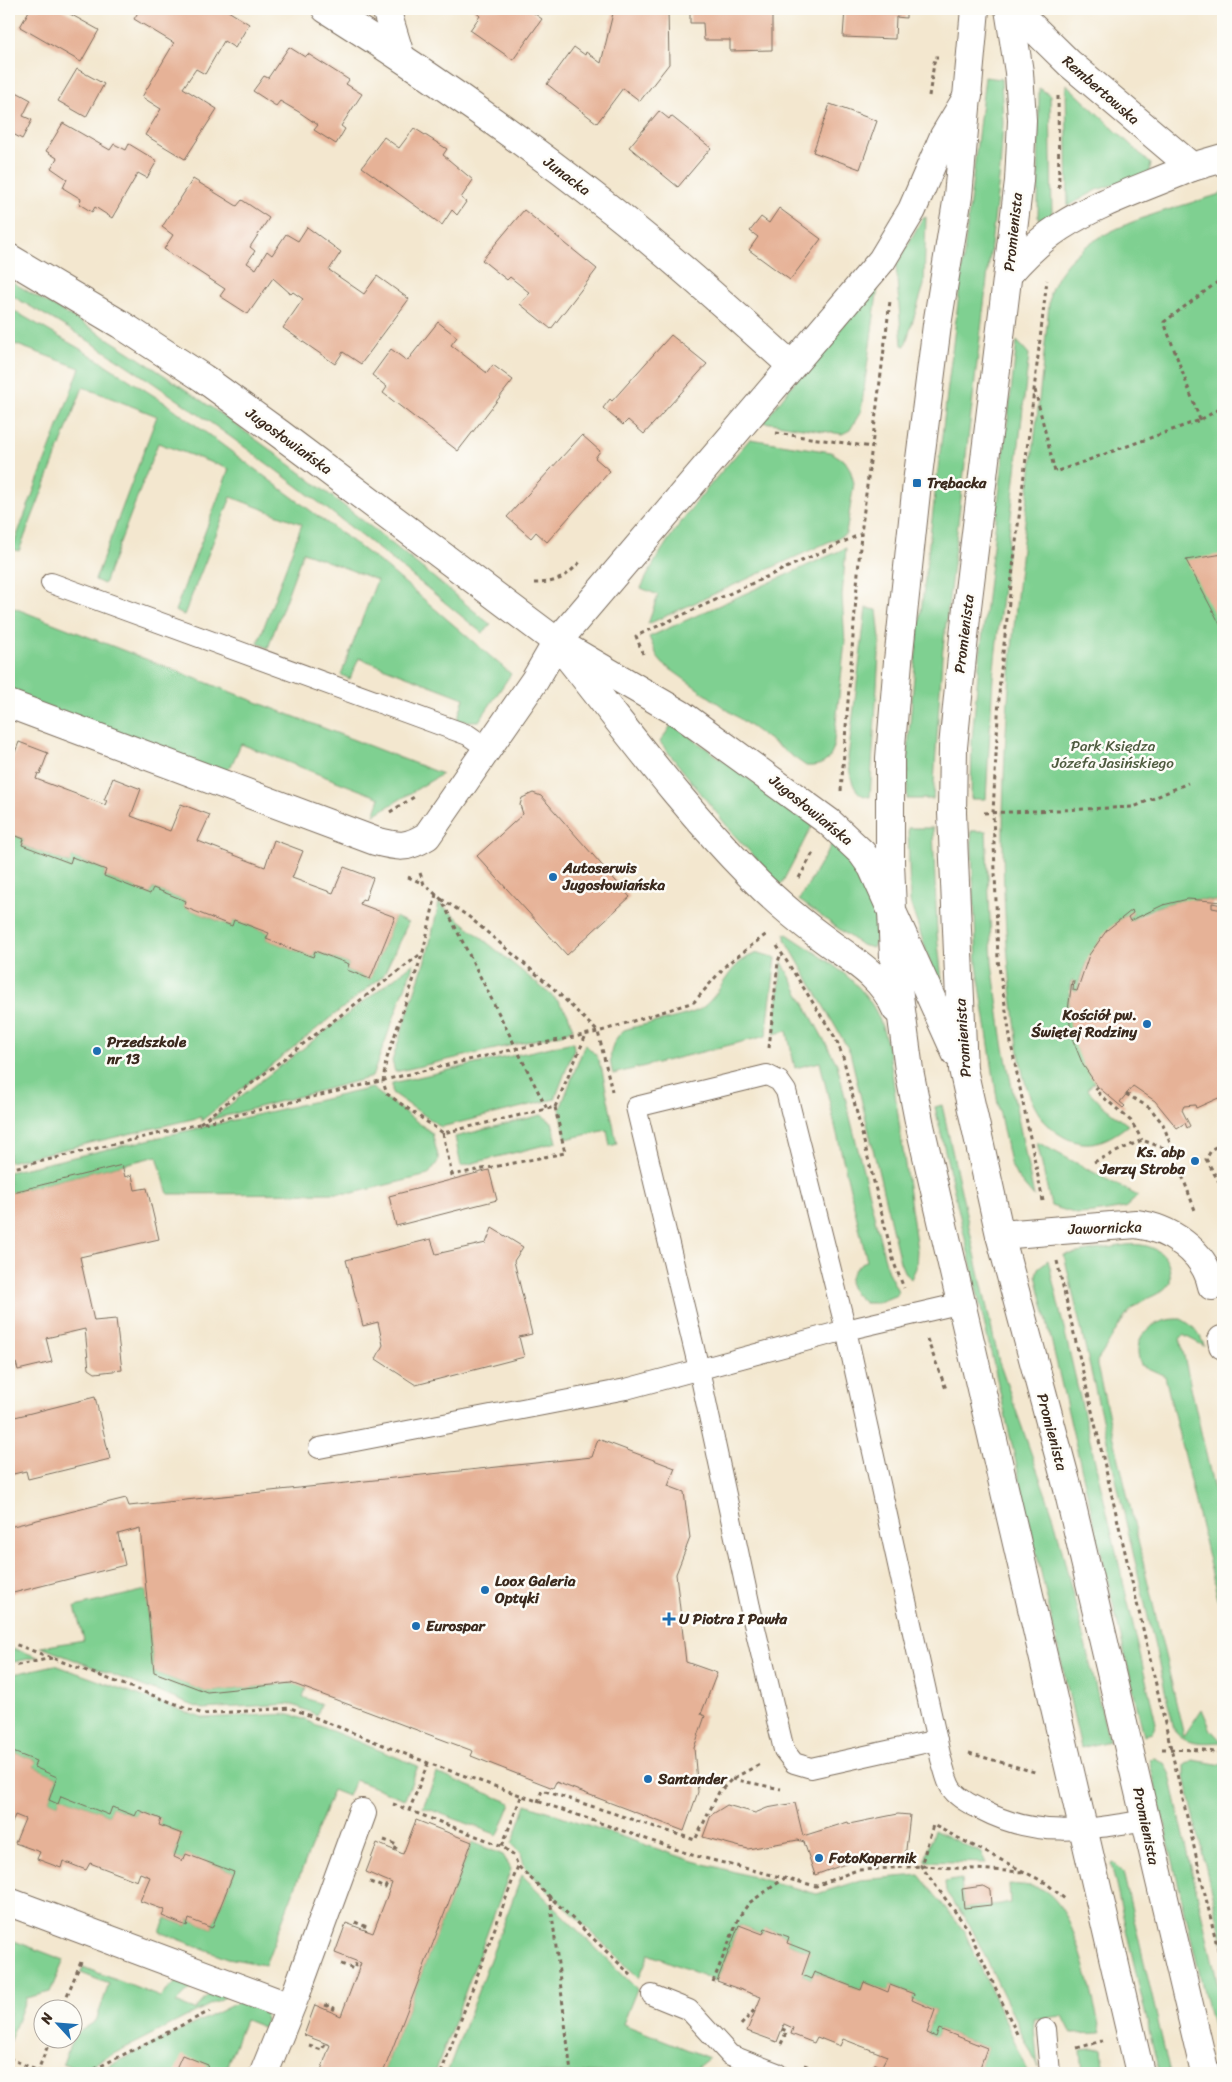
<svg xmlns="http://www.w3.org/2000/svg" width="1232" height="2082" viewBox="0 0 1232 2082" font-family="Sriracha,sans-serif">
<rect width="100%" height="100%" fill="#fdfcf7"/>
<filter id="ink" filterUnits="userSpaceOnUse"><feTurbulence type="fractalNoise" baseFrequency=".02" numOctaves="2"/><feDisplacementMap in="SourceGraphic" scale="10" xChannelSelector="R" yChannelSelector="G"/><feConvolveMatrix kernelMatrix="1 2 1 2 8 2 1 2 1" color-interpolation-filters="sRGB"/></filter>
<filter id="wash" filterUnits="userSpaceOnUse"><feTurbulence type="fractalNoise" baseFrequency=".0096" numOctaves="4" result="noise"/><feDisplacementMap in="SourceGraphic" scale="20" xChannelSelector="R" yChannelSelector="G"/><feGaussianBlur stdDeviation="1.12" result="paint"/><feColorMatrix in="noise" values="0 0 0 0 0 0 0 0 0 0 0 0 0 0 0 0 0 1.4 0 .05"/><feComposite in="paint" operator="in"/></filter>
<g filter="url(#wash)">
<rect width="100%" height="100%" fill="#f3e7cf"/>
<!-- green -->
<g fill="#7fd091" stroke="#5d7d58">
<polygon points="985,77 1001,79 1003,123 1000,170 942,657 933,799 907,799 909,735 916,653"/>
<polygon points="1066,84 1151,164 1149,172 1146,174 1097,190 1068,206"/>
<polygon points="1039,88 1050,95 1052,216 1041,222 1038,217"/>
<path d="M1223 193V902C1192 896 1157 902 1130 921L1128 917 1133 913 1132 911C1103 929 1084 958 1077 991L1073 990 1074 981H1071C1064 1018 1074 1051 1095 1082L1087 1089 1103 1106 1128 1125C1108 1141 1088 1150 1064 1137 1022 1115 1019 1054 1014 1012 982 770 1028 534 1050 293 1072 228 1164 213 1223 193Z"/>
<polygon points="926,217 924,285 905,346 902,345 896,266 922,219"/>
<path d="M9 280C41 300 75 318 107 338 242 423 368 522 491 625L482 633C359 531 234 434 100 348 71 329 39 312 9 294Z"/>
<polygon points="878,287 861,411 850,430 842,434 764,422 813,358"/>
<polygon points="9,308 89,354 170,406 385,566 511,674 479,721 457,721 464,698 359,658 350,679 341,675 377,580 303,552 268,648 258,643 302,524 231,497 184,615 175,611 229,469 158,443 104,584 95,580 157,416 83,387 19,551 12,549 80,368 9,342"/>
<polygon points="1017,341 1029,354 993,677 986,799 971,799 972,740 978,674"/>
<path d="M750 439 831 452 845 461 850 469 854 483 846 534 648 624 658 595 641 588C668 531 709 486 750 439Z"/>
<path d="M846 548 842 596 845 642 833 750C829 763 819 767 806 766L663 664 658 658 649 637Z"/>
<polygon points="9,606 442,774 374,815 380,798 241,744 231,766 219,777 9,695"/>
<path d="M866 608 877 610 880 639 870 797C851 796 850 773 848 758Z"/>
<polygon points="672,724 813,824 781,885 735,836 660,742"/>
<polygon points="908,828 933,828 937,934 945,1007 910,902"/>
<polygon points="971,831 986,831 992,963 1003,1043 1034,1197 1017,1177 1010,1163 998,1105 977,965"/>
<polygon points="9,833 24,839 22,845 69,863 72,857 106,870 104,876 150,894 153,888 186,901 184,907 231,926 234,920 269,933 266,939 313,957 315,951 349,964 347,970 370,979 395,917 408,923 383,976 201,1121 201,1117 9,1162"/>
<polygon points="833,842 850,859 868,884 873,899 876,940 873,948 861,945 799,900"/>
<polygon points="439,903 557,1000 568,1014 573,1029 565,1033 395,1072 392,1061 428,951"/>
<path d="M785 934H787C818 955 857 976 875 1010 882 1023 885 1037 889 1051L917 1250 916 1268 911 1279 905 1274 900 1262 850 1052 785 939Z"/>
<path d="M759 953 776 958 766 1036 613 1074C608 1057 610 1042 624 1030 641 1024 690 1017 702 1008 724 992 728 960 759 953Z"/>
<path d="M782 962 837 1064 888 1272 898 1291 897 1295 877 1303H865L853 1292 849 1282C851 1272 858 1263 867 1261L820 1062 795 1068 787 1031 774 1034Z"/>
<polygon points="414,963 372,1077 210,1120"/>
<polygon points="573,1042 574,1049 555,1099 441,1127 392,1093 392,1083"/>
<polygon points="585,1044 596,1055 602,1070 617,1144 610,1146 607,1130 566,1139 560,1109"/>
<polygon points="372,1088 432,1133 439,1160 428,1175 353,1193 168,1194 157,1156 9,1193 9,1172"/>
<polygon points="942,1105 999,1362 1054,1518 1109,1741 1081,1748 935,1107"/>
<polygon points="541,1115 552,1122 557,1142 461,1166 455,1137"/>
<polygon points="1037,1142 1138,1196 1125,1208 1094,1213 1077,1214 1051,1206"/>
<path d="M1126 1245C1153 1242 1173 1254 1170 1282 1162 1296 1147 1296 1135 1306 1119 1320 1110 1344 1097 1361V1366L1184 1736 1202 1709 1211 1730 1222 1742C1205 1743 1184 1745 1174 1729L1064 1255Z"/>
<polygon points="1048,1260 1156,1723 1153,1731 1144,1736 1036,1275 1038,1268"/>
<path d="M1181 1319C1193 1325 1200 1333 1204 1346L1183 1335 1180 1338 1223 1530V1620L1165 1376 1141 1365C1129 1335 1154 1318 1181 1319Z"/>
<polygon points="146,1590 154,1672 207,1692 291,1683 306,1688 303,1697 321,1704 317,1715 291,1704 202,1709 41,1647 84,1640 75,1607"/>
<polygon points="15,1649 38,1657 9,1663 9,1651"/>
<polygon points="55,1665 202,1718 290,1714 418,1766 405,1799 355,1780 348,1796 333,1790 265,1965 228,1958 160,1932 166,1918 187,1926 189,1919 212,1928 234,1872 186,1854 183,1861 174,1857 182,1834 159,1825 161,1819 138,1810 135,1816 112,1807 109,1815 61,1796 58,1804 49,1800 57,1777 34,1767 36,1761 13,1752 9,1758 9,1675"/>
<polygon points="1155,1758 1164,1763 1170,1775 1223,2007 1223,2073 1149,1759"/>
<polygon points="1192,1760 1223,1765 1223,1943 1185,1777 1185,1765"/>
<polygon points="437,1773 511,1803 498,1835 423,1807"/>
<polygon points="526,1804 690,1860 817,1894 861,1880 919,1875 964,1931 1029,2073 978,2073 987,2048 939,2029 936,2037 927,2033 935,2010 912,2000 914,1994 891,1985 888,1992 864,1982 861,1990 814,1972 811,1979 802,1975 810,1952 787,1943 789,1937 766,1928 763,1934 739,1925 717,1981 649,1954 639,1978 525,1868 521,1853 512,1844"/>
<polygon points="934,1830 981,1853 986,1863 925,1861"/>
<polygon points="472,1842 503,1855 511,1869 435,2073 383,2073"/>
<polygon points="1114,1863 1123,1872 1170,2073 1159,2073 1111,1864"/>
<polygon points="522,1875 637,1989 623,2024 709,2058 690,2073 447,2073"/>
<path d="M961 1879 964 1908 1010 1903 1009 1884C1018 1885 1030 1885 1039 1888 1076 1901 1092 1998 1101 2033L1072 2034 1063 2016 1033 2019 1038 2067 970 1925 946 1892 945 1882Z"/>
<polygon points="9,1939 64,1960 50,1992 26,1998 9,2043"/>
<polygon points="83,1967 160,1997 183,1976 198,1981 176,2003 195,2010 215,1988 231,1994 80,2071 63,2063 74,2035 96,2021 109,1984 81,1973"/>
<polygon points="245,1999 262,2007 266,2020 265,2028 245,2020 224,2073 94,2073"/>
<polygon points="1102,2048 1105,2073 1083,2073 1081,2050"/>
</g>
<g id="blocks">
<!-- building -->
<g fill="#e6b297">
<polygon points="30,9 61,9 99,30 81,62 20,27"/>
<polygon points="140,9 225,9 249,24 235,48 224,41 205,74 196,69 183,88 217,109 185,159 145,135 161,109 142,97 174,43 134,19"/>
<polygon points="475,9 528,9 542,19 513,60 470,30 480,16 473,10"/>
<polygon points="614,9 668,9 669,64 640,101 623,88 597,123 547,84 574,47 585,55 586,52 601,63"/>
<polygon points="690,9 772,9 772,50 730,51 730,40 704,40 703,23 690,23"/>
<polygon points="845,9 906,9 906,18 896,17 895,39 843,37"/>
<polygon points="289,47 305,57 308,54 349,80 346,84 362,94 341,126 345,129 336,144 314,130 318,125 299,112 280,101 276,106 253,91 264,76 268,78"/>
<polygon points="77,69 104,84 86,117 58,101"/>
<polygon points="9,88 31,100 23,116 32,120 22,139 13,134 9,143"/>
<polygon points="830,104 877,121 860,169 813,152"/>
<polygon points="659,111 669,119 671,116 711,148 678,187 629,147"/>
<polygon points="63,123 110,150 114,144 126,150 129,144 157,161 147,178 138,173 112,218 95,207 92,212 79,204 81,199 63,188 67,179 51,168 57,158 46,151"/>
<polygon points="414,128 447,149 443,155 473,180 461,198 466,202 457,215 452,210 442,225 362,167 384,137 399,148"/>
<polygon points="193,179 237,206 242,200 269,218 250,247 255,251 247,263 256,269 267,251 272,255 286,234 298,241 307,227 341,252 329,270 364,294 377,276 409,299 361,364 343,352 335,364 283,328 303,299 293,292 291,294 273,278 248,314 220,296 225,289 164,249 173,235 162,227"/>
<polygon points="779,208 821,239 790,280 749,250 758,237 750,231 761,217 769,223"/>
<polygon points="524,210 597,269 551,329 520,304 530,293 510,277 507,280 482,260"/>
<polygon points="438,322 457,337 451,345 487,373 493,365 513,380 458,451 383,393 387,387 372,375 391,349 407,361"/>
<polygon points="671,335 707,364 644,434 628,420 623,425 603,408 610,399 612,401"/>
<polygon points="582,435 600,451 595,458 610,471 547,542 536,532 531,538 507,517"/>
<polygon points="1223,554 1223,630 1186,560"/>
<polygon points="19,742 48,753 40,774 38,773 36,779 105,805 107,800 104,800 113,778 141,789 131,816 170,831 181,804 210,815 198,841 265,867 274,840 303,851 292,878 333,893 344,867 373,878 365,900 362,899 360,904 395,917 370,979 347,970 349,964 315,951 313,957 266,939 269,933 234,920 232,926 184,907 186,901 153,888 150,894 104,876 106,870 72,857 70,863 22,845 24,839 9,833 9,768"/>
<polygon points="533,793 541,796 630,897 567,955 477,856 523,814 520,805 522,798"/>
<polygon points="1188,899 1223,902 1223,905 1212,903 1212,908 1223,910 1223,1096 1196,1108 1195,1105 1184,1106 1182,1110 1190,1126 1187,1128 1185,1123 1177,1128 1155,1101 1133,1086 1120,1102 1125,1106 1123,1108 1098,1087 1083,1065 1072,1038 1068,1010 1072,981 1074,981 1073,990 1077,991 1089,955 1107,930 1132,910 1133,913 1128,917 1130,921 1163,905"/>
<polygon points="122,1165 125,1177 132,1175 135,1190 147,1188 159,1239 80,1257 94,1321 116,1319 122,1370 95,1373 89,1369 85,1329 46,1338 52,1362 18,1370 16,1363 9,1365 9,1193"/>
<polygon points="489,1170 497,1200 396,1226 389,1196"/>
<polygon points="492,1228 523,1247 514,1261 532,1334 519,1337 524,1357 416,1385 376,1359 383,1345 378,1322 363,1326 346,1260 431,1239 436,1254 486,1243"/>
<polygon points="95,1397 110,1459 28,1479 26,1471 9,1475 9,1410 13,1409 15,1417"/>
<polygon points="598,1439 675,1468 668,1486 684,1492 690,1538 676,1574 686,1662 717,1673 701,1714 705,1716 694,1748 698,1792 684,1831 556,1782 553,1788 471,1756 473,1751 291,1683 207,1692 154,1672 140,1528 118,1534 125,1565 9,1594 9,1527 126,1498 129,1506 592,1457"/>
<polygon points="13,1752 36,1761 34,1767 57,1777 49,1800 58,1804 61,1796 109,1815 112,1807 135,1816 138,1810 161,1819 159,1825 182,1834 174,1857 183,1861 186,1854 234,1872 212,1928 189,1919 187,1926 162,1916 165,1910 140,1901 150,1877 140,1873 137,1881 90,1863 86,1870 63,1861 61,1868 37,1859 40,1852 15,1843 25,1819 15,1815 12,1823 9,1822 9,1758"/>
<polygon points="795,1803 803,1836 848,1822 849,1824 898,1814 910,1815 905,1858 859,1859 815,1875 804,1842 798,1840 748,1849 703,1837 711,1815 727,1805 755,1813 767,1808"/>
<polygon points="416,1820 472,1842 383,2073 320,2073 330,2045 304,2035 315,2005 341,2016 361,1963 335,1953 346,1923 373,1933 392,1883 366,1872 377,1843 403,1854"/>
<polygon points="983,1886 990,1890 991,1905 964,1908 962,1889"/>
<polygon points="739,1925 763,1934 765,1928 789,1937 787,1943 810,1952 802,1975 811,1979 814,1972 861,1990 864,1982 888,1992 890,1985 914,1994 912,2000 935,2010 927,2033 936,2037 939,2029 987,2048 978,2073 878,2073 887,2056 843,2039 840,2046 817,2037 814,2043 791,2034 793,2028 784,2024 777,2042 747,2031 761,1997 717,1981"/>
<polygon points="182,2055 208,2065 205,2073 174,2073"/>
</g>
</g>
</g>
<g filter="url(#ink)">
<use href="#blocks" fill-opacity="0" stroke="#7b6c5c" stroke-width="1"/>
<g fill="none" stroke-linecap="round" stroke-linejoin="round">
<defs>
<g id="lane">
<polyline points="51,583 468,735 488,749"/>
<path d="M962 1303 846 1330 941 1759C944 1768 946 1780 951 1788 957 1798 971 1805 982 1810 1037 1839 1087 1830 1145 1820"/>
<polyline points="319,1448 626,1389 846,1330 786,1091 779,1081 767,1075 636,1107 699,1369 750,1607 784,1750 794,1763 811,1768 937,1740"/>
<polyline points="652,1995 689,2010 730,2055 777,2073"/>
<polyline points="1046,2029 1050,2073"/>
</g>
<g id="street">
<path d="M326 9C425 71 521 139 613 211 675 260 733 313 791 365"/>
<polyline points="386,9 400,55"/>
<polyline points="1192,167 1223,158"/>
<path d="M1009 273C1024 256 1040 240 1060 227 1098 202 1149 186 1192 167L1069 63 1014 9"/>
<path d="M9 704 375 841C399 847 406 849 427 836L535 680 557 642 882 260 912 210 944 136 968 96"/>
<path d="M1000 1235 1136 1224C1169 1228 1205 1251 1212 1286"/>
<polyline points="1222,1340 1223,1345"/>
<polyline points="9,1902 290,2007"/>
<polyline points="264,2073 297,1991 362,1813"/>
</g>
<g id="secondary">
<polyline points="975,9 958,196 937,325 917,483 898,661 890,758 890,862 894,958 909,1070 920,1126 1140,2073"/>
<polyline points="1009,9 1019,72 1022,120 1019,181 967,607 953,747 952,813 963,1069 1000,1235 1068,1489 1205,2073"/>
<polyline points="9,258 120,324 203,378 280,434 557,642 682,715 829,822 862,853 872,867 956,1053"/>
<path d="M565 653C625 728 682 806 750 875 771 897 796 918 821 937 850 959 881 974 896 1009"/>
</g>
</defs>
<!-- lane casing -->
<use href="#lane" stroke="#7b6c5c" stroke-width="22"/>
<!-- street casing -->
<use href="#street" stroke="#7b6c5c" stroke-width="30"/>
<!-- secondary casing -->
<use href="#secondary" stroke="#7b6c5c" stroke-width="30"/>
<!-- path -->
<g stroke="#7b6c5c" stroke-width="3" stroke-dasharray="4 4" stroke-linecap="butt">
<polyline points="929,96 935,57 938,57"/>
<polyline points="1058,96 1059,190"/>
<polyline points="1035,390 1055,472 1200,420 1223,407"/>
<polyline points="1200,420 1164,322 1223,278"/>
<polyline points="776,433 872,447"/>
<path d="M534 583C557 583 565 578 581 561"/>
<polyline points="643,654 636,636 861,534 890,301"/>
<polyline points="841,791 861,534"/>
<polyline points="390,812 414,797"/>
<polyline points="984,813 1134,807 1188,783"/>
<polyline points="420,873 424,884 441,899 547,1109"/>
<polyline points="408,877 424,884"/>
<polyline points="799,878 814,851"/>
<polyline points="436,894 423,952 386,1061 383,1082 387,1094 443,1133 555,1107 565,1153 452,1175"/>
<polyline points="441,899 468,916 554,989 598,1032 612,1091"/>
<polyline points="777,946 836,1039 843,1057 894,1263 904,1288"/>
<polyline points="769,1048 778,962 781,953"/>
<polyline points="1098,1087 1095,1090 1131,1121 1142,1140"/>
<polyline points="1126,1094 1150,1108 1163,1124 1196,1213"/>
<polyline points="1221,1097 1223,1102"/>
<polyline points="555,1107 586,1035"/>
<polyline points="200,1123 422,953"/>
<polyline points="443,1133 453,1180"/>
<polyline points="1223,1143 1212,1149 1206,1159 1223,1189"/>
<polyline points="1094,1162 1142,1140 1172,1151"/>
<polyline points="9,1169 515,1049 598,1032 694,1002 727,964 768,933"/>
<polyline points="1043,1201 1012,1049 998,960 993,813 1000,678 1047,280"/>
<polyline points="1057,1261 1223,1971"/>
<polyline points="927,1339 946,1389"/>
<polyline points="9,1642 203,1714 291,1708 428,1763 692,1855 816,1886 857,1870 921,1866 1025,1872"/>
<polyline points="9,1667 52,1658"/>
<polyline points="1162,1749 1204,1750 1223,1754"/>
<polyline points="969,1753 1038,1773"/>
<polyline points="732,1779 781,1789"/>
<polyline points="521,1797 502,1846 514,1856 518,1866 632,1976"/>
<polyline points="538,1802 542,1790 695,1840 719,1792 732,1779 760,1764"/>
<polyline points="393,1804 502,1846"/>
<polyline points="409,1811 428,1763"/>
<polyline points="384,1840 397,1845 395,1850"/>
<polyline points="370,1882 385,1888 388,1881"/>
<polyline points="550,1897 571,2073"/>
<polyline points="355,1922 367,1927 366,1931"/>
<polyline points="341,1964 354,1969 357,1961"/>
<polyline points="713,1982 739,1917 749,1903 785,1878"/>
<polyline points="325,2005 334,2008 332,2012"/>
<polyline points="61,2010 81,1962"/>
<polyline points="741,2025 756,2008"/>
<polyline points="1017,2034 968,1929 921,1866 933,1825 1046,1883 1066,1900"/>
<polyline points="781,2044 787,2031 782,2029"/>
<polyline points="309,2046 322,2050 325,2043"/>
<polyline points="1077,2048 1102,2041"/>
<polyline points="9,2058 38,2071 52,2073"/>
<polyline points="804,2065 827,2073"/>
<polyline points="37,2073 50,2040"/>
<polyline points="87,2073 210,2011"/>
<polyline points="441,2073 518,1866"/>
<polyline points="700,2073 706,2069"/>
<polyline points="871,2073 875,2065 881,2067"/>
</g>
<!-- lane -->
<use href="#lane" stroke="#fff" stroke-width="20"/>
<!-- street -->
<use href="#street" stroke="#fff" stroke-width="28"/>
<!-- secondary -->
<use href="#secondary" stroke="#fff" stroke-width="28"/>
</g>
</g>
<!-- markers -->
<g fill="#1f6fb2" stroke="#fdfcf7" stroke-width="2">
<rect x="912" y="478" width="10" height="10" rx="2.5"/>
<circle cx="553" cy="877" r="5"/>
<circle cx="1147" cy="1024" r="5"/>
<circle cx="97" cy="1051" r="5"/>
<circle cx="1195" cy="1161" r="5"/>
<circle cx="485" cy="1590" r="5"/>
<path d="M666.5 1611.5h5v5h5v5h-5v5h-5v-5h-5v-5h5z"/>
<circle cx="416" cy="1626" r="5"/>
<circle cx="648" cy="1779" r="5"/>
<circle cx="819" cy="1858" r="5"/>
</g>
<g text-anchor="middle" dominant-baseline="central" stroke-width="5" stroke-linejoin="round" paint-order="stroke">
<!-- street labels -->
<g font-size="15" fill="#3b2a1e" stroke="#fdfcf7">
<text transform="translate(1101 90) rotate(41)">Rembertowska</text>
<text transform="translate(567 176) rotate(37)">Junacka</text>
<text transform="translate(1013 232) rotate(-84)">Promienista</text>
<text transform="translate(289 441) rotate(36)">Jugosłowiańska</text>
<text transform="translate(964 634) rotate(-83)">Promienista</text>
<text transform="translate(811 810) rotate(39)">Jugosłowiańska</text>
<text transform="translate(963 1038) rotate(-94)">Promienista</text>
<text transform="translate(1105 1228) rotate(-2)">Jawornicka</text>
<text transform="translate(1052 1432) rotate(75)">Promienista</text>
<text transform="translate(1146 1826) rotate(78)">Promienista</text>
</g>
<!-- poi labels -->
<g font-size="15" font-weight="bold" fill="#3b2a1e" stroke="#fdfcf7" text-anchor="start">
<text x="927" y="483">Trębacka</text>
<text x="563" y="868">Autoserwis<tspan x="563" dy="17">Jugosłowiańska</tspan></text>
<text x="1137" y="1015" text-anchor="end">Kościół pw.<tspan x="1137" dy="17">Świętej Rodziny</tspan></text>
<text x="107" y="1042">Przedszkole<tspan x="107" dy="17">nr 13</tspan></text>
<text x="1185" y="1152" text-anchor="end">Ks. abp<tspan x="1185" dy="17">Jerzy Stroba</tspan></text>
<text x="495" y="1581">Loox Galeria<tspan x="495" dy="17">Optyki</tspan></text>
<text x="679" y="1619">U Piotra I Pawła</text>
<text x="426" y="1626">Eurospar</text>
<text x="658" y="1779">Santander</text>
<text x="829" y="1858">FotoKopernik</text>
</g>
<!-- park labels -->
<g font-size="15" fill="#4f5c40" stroke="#fdfcf7">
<text x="1113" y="746">Park Księdza<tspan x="1113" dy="17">Józefa Jasińskiego</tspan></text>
</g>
</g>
<!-- margin -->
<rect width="1232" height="2082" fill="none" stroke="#fdfcf7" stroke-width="30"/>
<!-- north arrow -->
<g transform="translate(58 2024) rotate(296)"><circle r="24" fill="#fdfcf7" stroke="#afa8a0"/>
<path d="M0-4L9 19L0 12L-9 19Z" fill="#1f6fb2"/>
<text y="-8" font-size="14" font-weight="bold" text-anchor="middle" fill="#3b2a1e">N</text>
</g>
</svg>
